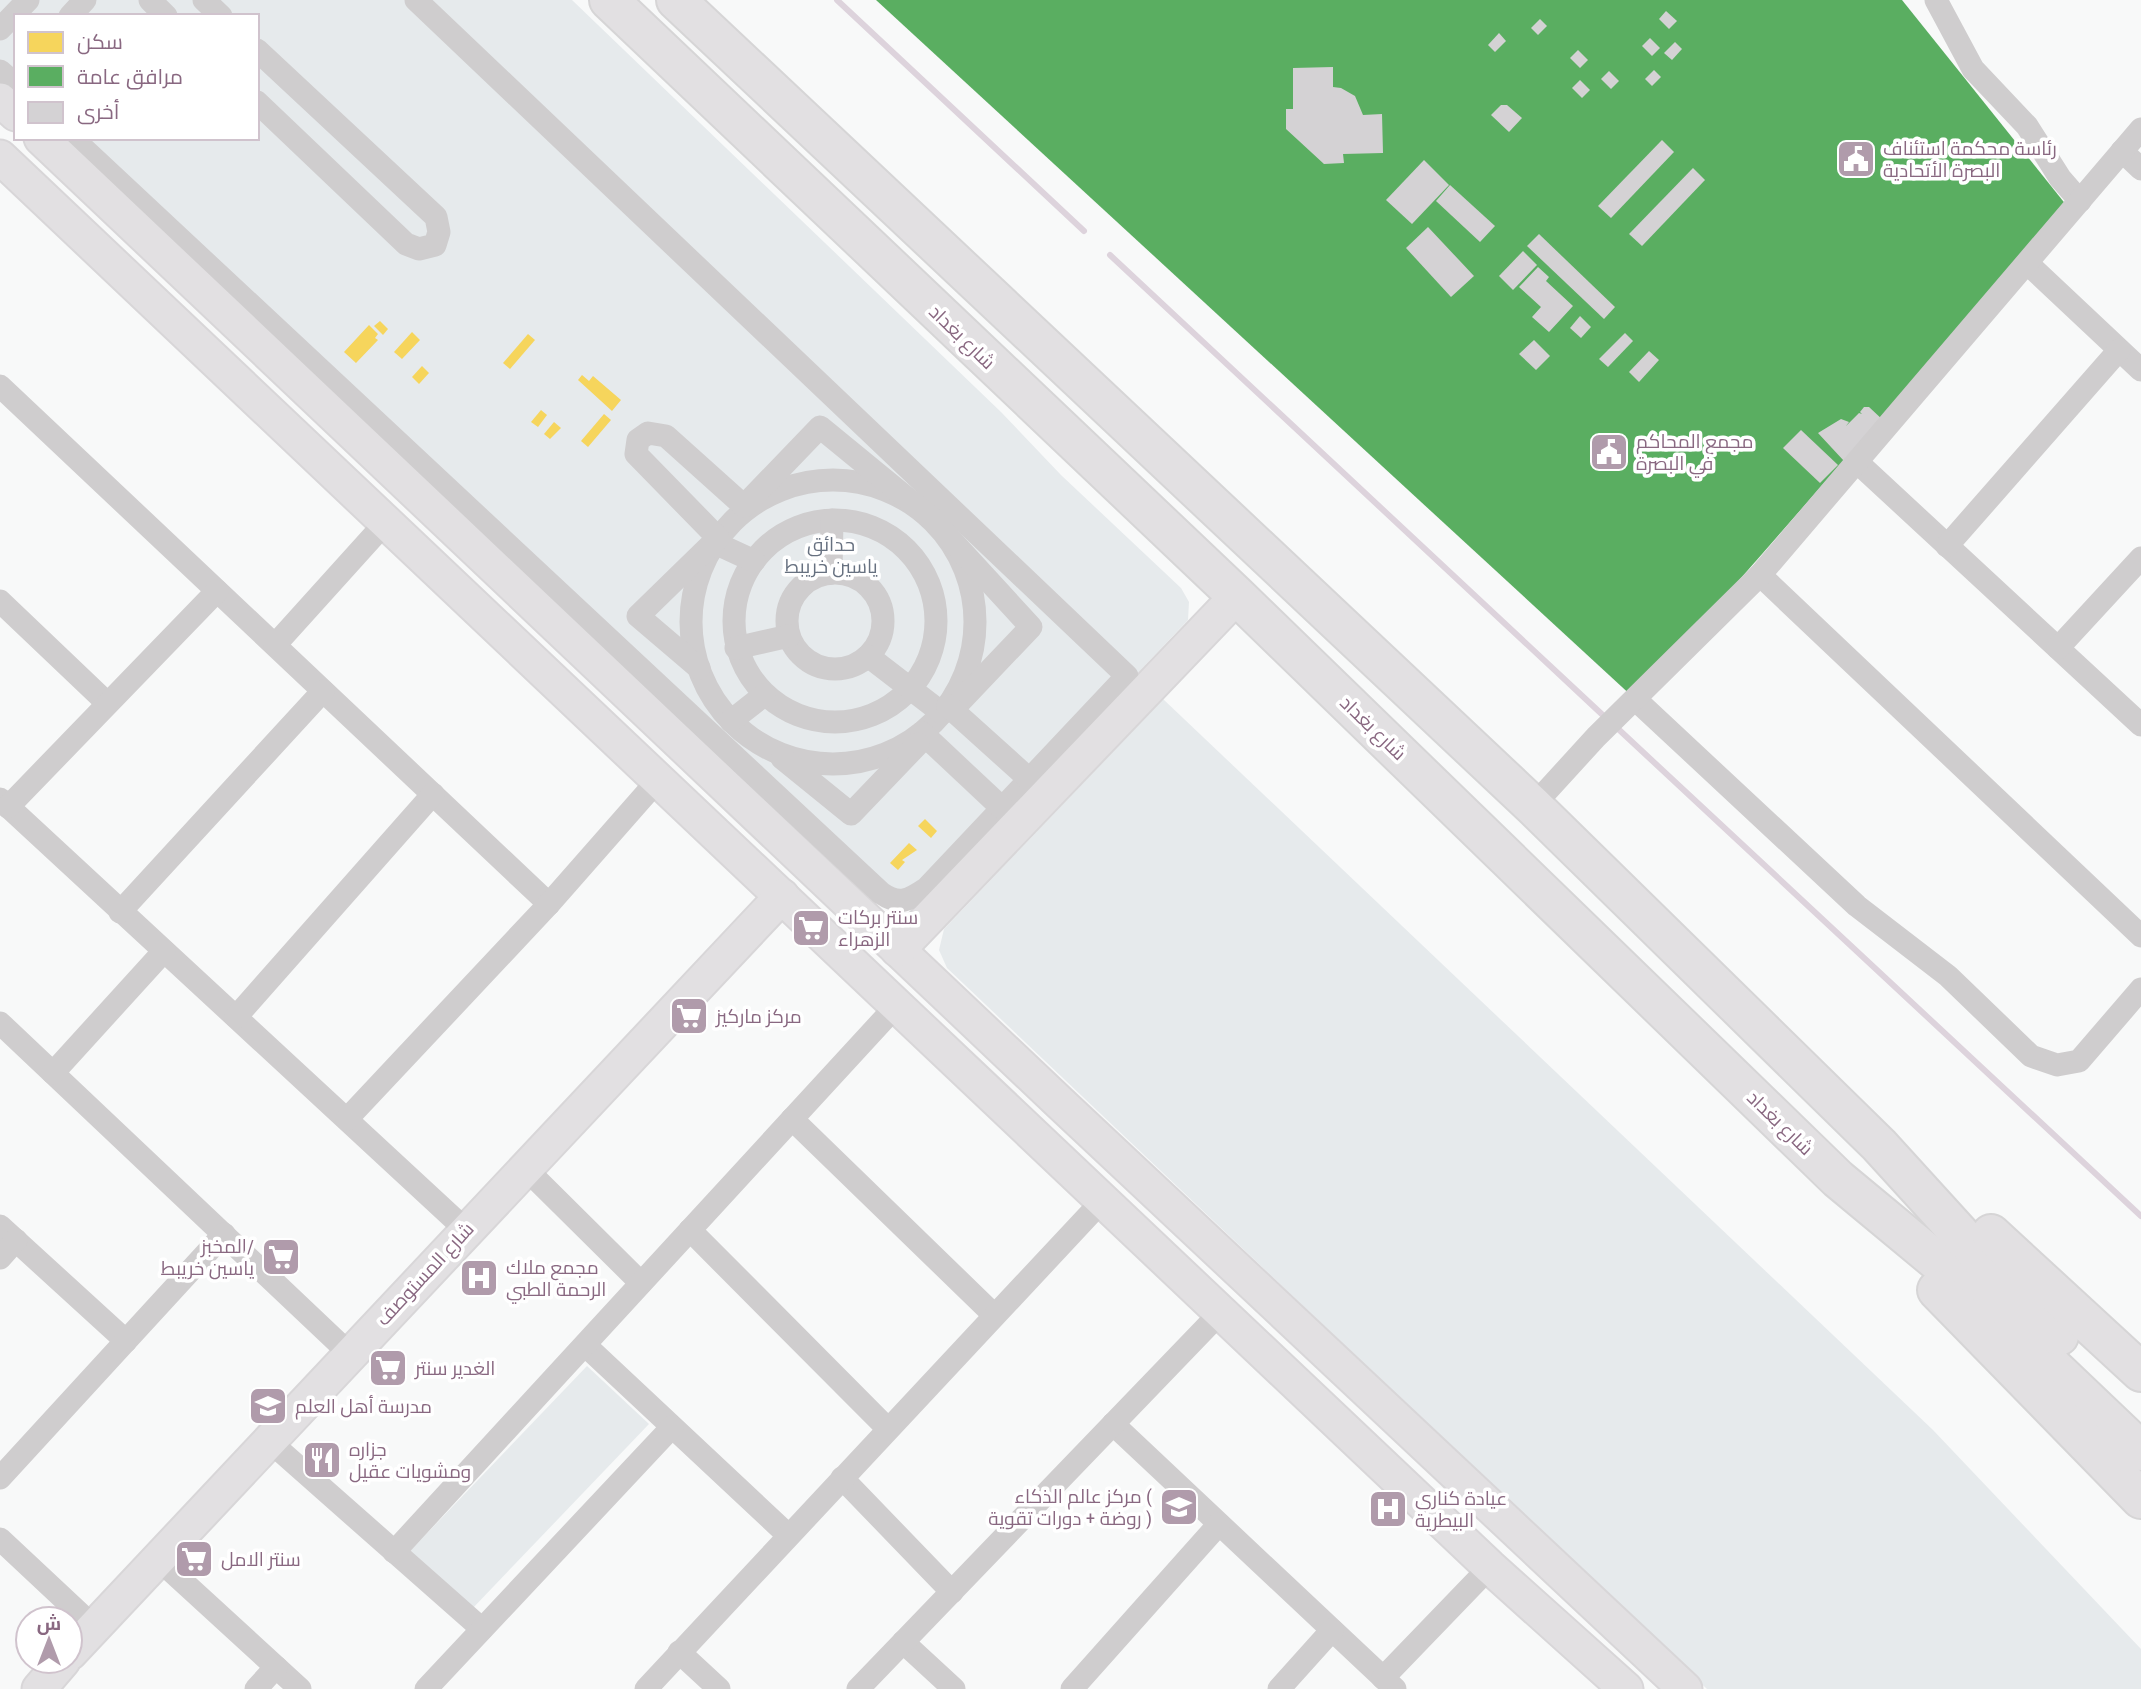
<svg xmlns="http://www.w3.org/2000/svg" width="2141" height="1689" viewBox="0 0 2141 1689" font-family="'Roboto Condensed',Cairo,sans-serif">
<rect width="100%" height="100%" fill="#f8f9f9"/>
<!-- green -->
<g fill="#e6eaec">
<polygon points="0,0 572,0 1001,412 1061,475 1181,588 1189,602 1188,620 916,907 904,912 888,909 68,138 257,138 257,16 16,16 16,89 0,74"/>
<polygon points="1163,699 1933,1430 2141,1649 2141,1689 1707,1689 947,968 939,950 944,929"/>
<polygon points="587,1366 649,1424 472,1609 410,1551"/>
</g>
<!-- homes -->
<g fill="#f6d55c">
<polygon points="380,321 388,329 383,335 374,326"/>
<polygon points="369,325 378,334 375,338 378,340 356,363 344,352"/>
<polygon points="412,332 420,340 402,359 394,352"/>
<polygon points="528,334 535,340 510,369 503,363"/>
<polygon points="422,366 429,373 419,384 412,377"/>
<polygon points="582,375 589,381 593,376 621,400 612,411 578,380"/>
<polygon points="541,410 547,415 538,427 531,422"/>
<polygon points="604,414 611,420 588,447 581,441"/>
<polygon points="554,422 561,428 550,439 544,434"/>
<polygon points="925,819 937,831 931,838 918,826"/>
<polygon points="909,843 917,850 902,860 905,862 898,870 890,863"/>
</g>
<!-- public -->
<polygon fill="#5aae61" points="876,0 1902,0 2067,206 1635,699"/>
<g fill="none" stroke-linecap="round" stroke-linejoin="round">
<!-- stream -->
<g stroke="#ddd3dc" stroke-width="6">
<polyline points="837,0 1084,231"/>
<polyline points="1110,255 1607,719"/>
<polyline points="1615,726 2141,1216"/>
</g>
</g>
<!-- building -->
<g fill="#d4d2d4">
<polygon points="1666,11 1677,21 1669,29 1659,19"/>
<polygon points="1540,19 1547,26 1538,35 1531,28"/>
<polygon points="1499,33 1506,41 1495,52 1488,45"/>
<polygon points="1650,38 1660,48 1652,56 1642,46"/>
<polygon points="1675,42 1682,49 1672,60 1664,53"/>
<polygon points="1578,50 1588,60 1580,68 1570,58"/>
<polygon points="1333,67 1333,87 1341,88 1355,96 1363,115 1382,114 1383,153 1343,154 1344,163 1324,164 1286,129 1286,109 1293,109 1293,68"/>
<polygon points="1654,70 1661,77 1652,86 1645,79"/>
<polygon points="1609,71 1619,81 1611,89 1601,79"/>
<polygon points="1580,80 1590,90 1582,98 1572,88"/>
<polygon points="1501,105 1507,105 1522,118 1509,132 1491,115"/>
<polygon points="1662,140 1674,152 1611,218 1598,206"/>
<polygon points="1424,160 1449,185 1412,224 1386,200"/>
<polygon points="1693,168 1705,180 1642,246 1629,234"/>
<polygon points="1450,185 1495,226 1480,242 1436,201"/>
<polygon points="1428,227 1474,276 1451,297 1406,248"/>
<polygon points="1539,234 1615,307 1604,319 1527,246"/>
<polygon points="1523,251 1537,265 1513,290 1499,276"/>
<polygon points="1538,267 1549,277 1546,281 1573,306 1549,332 1532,317 1541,307 1519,287"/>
<polygon points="1580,316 1591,327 1581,338 1570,328"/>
<polygon points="1625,333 1633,341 1608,367 1599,359"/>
<polygon points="1534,340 1550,356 1536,370 1519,354"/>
<polygon points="1649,351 1659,360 1639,382 1629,372"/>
<polygon points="1864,407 1869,407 1884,421 1844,461 1818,433 1841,419 1849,422 1846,426 1859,413 1862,414 1860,412"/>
<polygon points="1801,430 1838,465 1820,483 1783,448"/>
</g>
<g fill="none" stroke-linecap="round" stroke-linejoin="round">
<defs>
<g id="secondary">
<polyline points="0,100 16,114"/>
<polyline points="41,138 1059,1102 1685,1689"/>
<polyline points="0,157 1490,1567 1626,1689"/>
<polyline points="898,950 1237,596"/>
<polyline points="70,1653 782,896"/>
<polyline points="39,1689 63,1661"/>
</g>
<g id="highway">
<polyline points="609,0 1237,596 1838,1179 1973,1291 2141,1451"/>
<polyline points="676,0 1533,806 1879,1145 1991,1268 2059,1336"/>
<polyline points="1991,1234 2141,1372"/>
<polyline points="1937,1290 2141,1499"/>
</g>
</defs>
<!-- secondary casing -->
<use href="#secondary" stroke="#d8d6d8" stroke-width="37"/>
<!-- highway casing -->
<use href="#highway" stroke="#d6d5d6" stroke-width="42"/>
<!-- street -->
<g stroke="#cfcdce" stroke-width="23">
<polyline points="150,0 166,16"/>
<polyline points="204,0 221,16"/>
<polyline points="1936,0 1973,69 2027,126 2060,178 2080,201"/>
<polyline points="70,16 85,0"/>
<polyline points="0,29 28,0"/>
<polyline points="257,50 436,217 439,232 435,245 419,249 406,244 257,102"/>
<polyline points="0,71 16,85"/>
<path d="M72 138 881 893C900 906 909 900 927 888L1127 676 416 0"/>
<polyline points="2122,151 2141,169"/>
<polyline points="2027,263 2141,370"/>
<polyline points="0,386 549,904"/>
<polyline points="1857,462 2141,725"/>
<circle cx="833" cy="622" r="142"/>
<circle cx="835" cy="621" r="101"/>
<polyline points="715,543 754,561"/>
<polyline points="1947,546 2119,350"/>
<circle cx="835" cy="621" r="48"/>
<polyline points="831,573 832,520"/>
<polyline points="1760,575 2141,936"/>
<polyline points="0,601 107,703"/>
<polyline points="275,645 386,522"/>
<polyline points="736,648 789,636"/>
<polyline points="2058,648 2141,558"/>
<polyline points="868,656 942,713"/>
<polyline points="699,668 638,616 718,538 636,454 638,440 648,433 666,436 744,506 820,427 931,518 1031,627 952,710"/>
<polyline points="1635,699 1857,906 1948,976 2031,1056 2057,1065 2079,1061 2141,989"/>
<polyline points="948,706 1029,779"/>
<polyline points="731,721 764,695"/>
<polyline points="922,733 1002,808"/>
<polyline points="782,758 851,814 918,744"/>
<polyline points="0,799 466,1230"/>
<polyline points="1533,806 1596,737 1760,575 2141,129"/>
<polyline points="8,807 217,591"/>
<polyline points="120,912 323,691"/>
<polyline points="236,1017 433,794"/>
<polyline points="0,1023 350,1354"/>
<polyline points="53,1073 164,951"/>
<polyline points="347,1119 549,904 658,780"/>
<polyline points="792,1119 994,1315"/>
<polyline points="525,1168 641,1283"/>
<polyline points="0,1226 126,1341"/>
<polyline points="690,1230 888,1429"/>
<polyline points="0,1258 16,1240"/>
<polyline points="585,1345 788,1535"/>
<polyline points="1113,1424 1395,1689"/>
<polyline points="268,1440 482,1629"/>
<polyline points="0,1478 224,1234"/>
<polyline points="842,1478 952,1592"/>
<polyline points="0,1539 93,1626"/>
<polyline points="394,1552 897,1005"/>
<polyline points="157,1558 300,1689"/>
<polyline points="903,1642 954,1689"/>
<polyline points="679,1652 719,1689"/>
<polyline points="1383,1678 1490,1567"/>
<polyline points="256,1689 276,1667"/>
<polyline points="426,1689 672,1427"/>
<polyline points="646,1689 1103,1200"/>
<polyline points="858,1689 1221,1312"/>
<polyline points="1072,1689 1219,1524"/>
<polyline points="1279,1689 1332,1630"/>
</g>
<!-- secondary -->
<use href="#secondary" stroke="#e2e0e2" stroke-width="33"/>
<!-- highway -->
<use href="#highway" stroke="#e2e0e2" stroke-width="38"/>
</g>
<!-- icons -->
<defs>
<symbol id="civic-square" viewBox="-11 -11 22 22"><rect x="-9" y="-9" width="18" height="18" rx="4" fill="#b09bab" stroke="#fff"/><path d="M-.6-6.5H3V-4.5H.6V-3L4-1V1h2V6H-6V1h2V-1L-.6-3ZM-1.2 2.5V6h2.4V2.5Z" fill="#fff"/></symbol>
<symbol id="supermarket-square" viewBox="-11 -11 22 22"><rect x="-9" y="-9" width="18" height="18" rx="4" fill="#b09bab" stroke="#fff"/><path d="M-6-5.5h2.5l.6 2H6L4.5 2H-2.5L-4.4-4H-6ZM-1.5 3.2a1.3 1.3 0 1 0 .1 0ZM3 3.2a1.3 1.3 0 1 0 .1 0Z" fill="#fff"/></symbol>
<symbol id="hospital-square" viewBox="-11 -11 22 22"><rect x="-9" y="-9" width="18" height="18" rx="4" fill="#b09bab" stroke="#fff"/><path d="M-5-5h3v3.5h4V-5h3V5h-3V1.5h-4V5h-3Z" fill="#fff"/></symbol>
<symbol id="school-square" viewBox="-11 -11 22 22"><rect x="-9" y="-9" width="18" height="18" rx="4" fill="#b09bab" stroke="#fff"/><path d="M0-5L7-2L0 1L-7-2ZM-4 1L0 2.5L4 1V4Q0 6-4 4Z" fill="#fff"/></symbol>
<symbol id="restaurant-square" viewBox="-11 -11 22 22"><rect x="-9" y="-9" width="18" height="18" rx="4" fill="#b09bab" stroke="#fff"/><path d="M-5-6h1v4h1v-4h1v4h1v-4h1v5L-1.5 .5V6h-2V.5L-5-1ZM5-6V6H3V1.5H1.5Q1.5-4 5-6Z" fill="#fff"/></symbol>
</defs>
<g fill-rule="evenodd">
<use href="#civic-square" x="1834" y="137" width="44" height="44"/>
<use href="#civic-square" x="1587" y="430" width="44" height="44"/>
<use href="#supermarket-square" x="789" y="906" width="44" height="44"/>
<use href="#supermarket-square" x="667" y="994" width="44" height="44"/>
<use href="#supermarket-square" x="259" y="1235" width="44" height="44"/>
<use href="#hospital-square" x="457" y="1256" width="44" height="44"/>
<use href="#supermarket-square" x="366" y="1346" width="44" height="44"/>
<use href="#school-square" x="246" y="1384" width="44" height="44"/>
<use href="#restaurant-square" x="300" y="1438" width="44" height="44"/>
<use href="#school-square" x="1157" y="1485" width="44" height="44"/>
<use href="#hospital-square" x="1366" y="1487" width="44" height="44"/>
<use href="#supermarket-square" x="172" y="1537" width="44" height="44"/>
</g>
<g text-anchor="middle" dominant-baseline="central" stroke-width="7" stroke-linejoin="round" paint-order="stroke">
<!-- poi labels -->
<g font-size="19" fill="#896881" stroke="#fff" text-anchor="start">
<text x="1883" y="148">رئاسة محكمة استئناف<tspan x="1883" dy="22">البصرة الأتحادية</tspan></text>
<text x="1636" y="441">مجمع المحاكم<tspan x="1636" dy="22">في البصرة</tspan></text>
<text x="838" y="917">سنتر بركات<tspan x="838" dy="22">الزهراء</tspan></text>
<text x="716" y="1016">مركز ماركيز</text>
<text x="254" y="1246" text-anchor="end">المخبز/<tspan x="254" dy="22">ياسين خريبط</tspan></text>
<text x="506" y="1267">مجمع ملاك<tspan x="506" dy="22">الرحمة الطبي</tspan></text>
<text x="415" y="1368">الغدير سنتر</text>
<text x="295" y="1406">مدرسة أهل العلم</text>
<text x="349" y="1449">جزاره<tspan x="349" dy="22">ومشويات عقيل</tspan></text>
<text x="1152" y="1496" text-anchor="end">مركز عالم الذكاء (<tspan x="1152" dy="22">روضة + دورات تقوية )</tspan></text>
<text x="1415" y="1498">عيادة كناري<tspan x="1415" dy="22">البيطرية</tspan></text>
<text x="221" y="1559">سنتر الامل</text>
</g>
<!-- street labels -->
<g font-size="19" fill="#896881" stroke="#fff">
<text transform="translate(962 337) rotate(44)">شارع بغداد</text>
<text transform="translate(1373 728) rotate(44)">شارع بغداد</text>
<text transform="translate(1780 1123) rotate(44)">شارع بغداد</text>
<text transform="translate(425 1274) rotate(-47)">شارع المستوصف</text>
</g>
<!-- park labels -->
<g font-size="19" fill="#677180" stroke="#fff">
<text x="831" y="544">حدائق<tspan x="831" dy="22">ياسين خريبط</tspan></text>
</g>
</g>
<!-- legend -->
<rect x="14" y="14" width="245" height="126" fill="#ffffff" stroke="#d0c3cd" stroke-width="2"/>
<rect x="28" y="32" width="35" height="21" fill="#f6d55c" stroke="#d0c3cd" stroke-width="2"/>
<text x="77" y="49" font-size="21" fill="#896881">سكن</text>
<rect x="28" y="66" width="35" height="21" fill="#5aae61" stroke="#d0c3cd" stroke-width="2"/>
<text x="77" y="84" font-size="21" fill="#896881">مرافق عامة</text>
<rect x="28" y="102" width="35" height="21" fill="#d4d2d4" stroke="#d0c3cd" stroke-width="2"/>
<text x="77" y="119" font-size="21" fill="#896881">أخرى</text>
<!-- north arrow -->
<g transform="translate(49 1640)"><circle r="33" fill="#ffffff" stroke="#d0c3cd" stroke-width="2"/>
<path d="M0-5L12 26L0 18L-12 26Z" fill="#b09bab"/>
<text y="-10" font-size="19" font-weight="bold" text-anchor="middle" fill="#896881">ش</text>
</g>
</svg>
